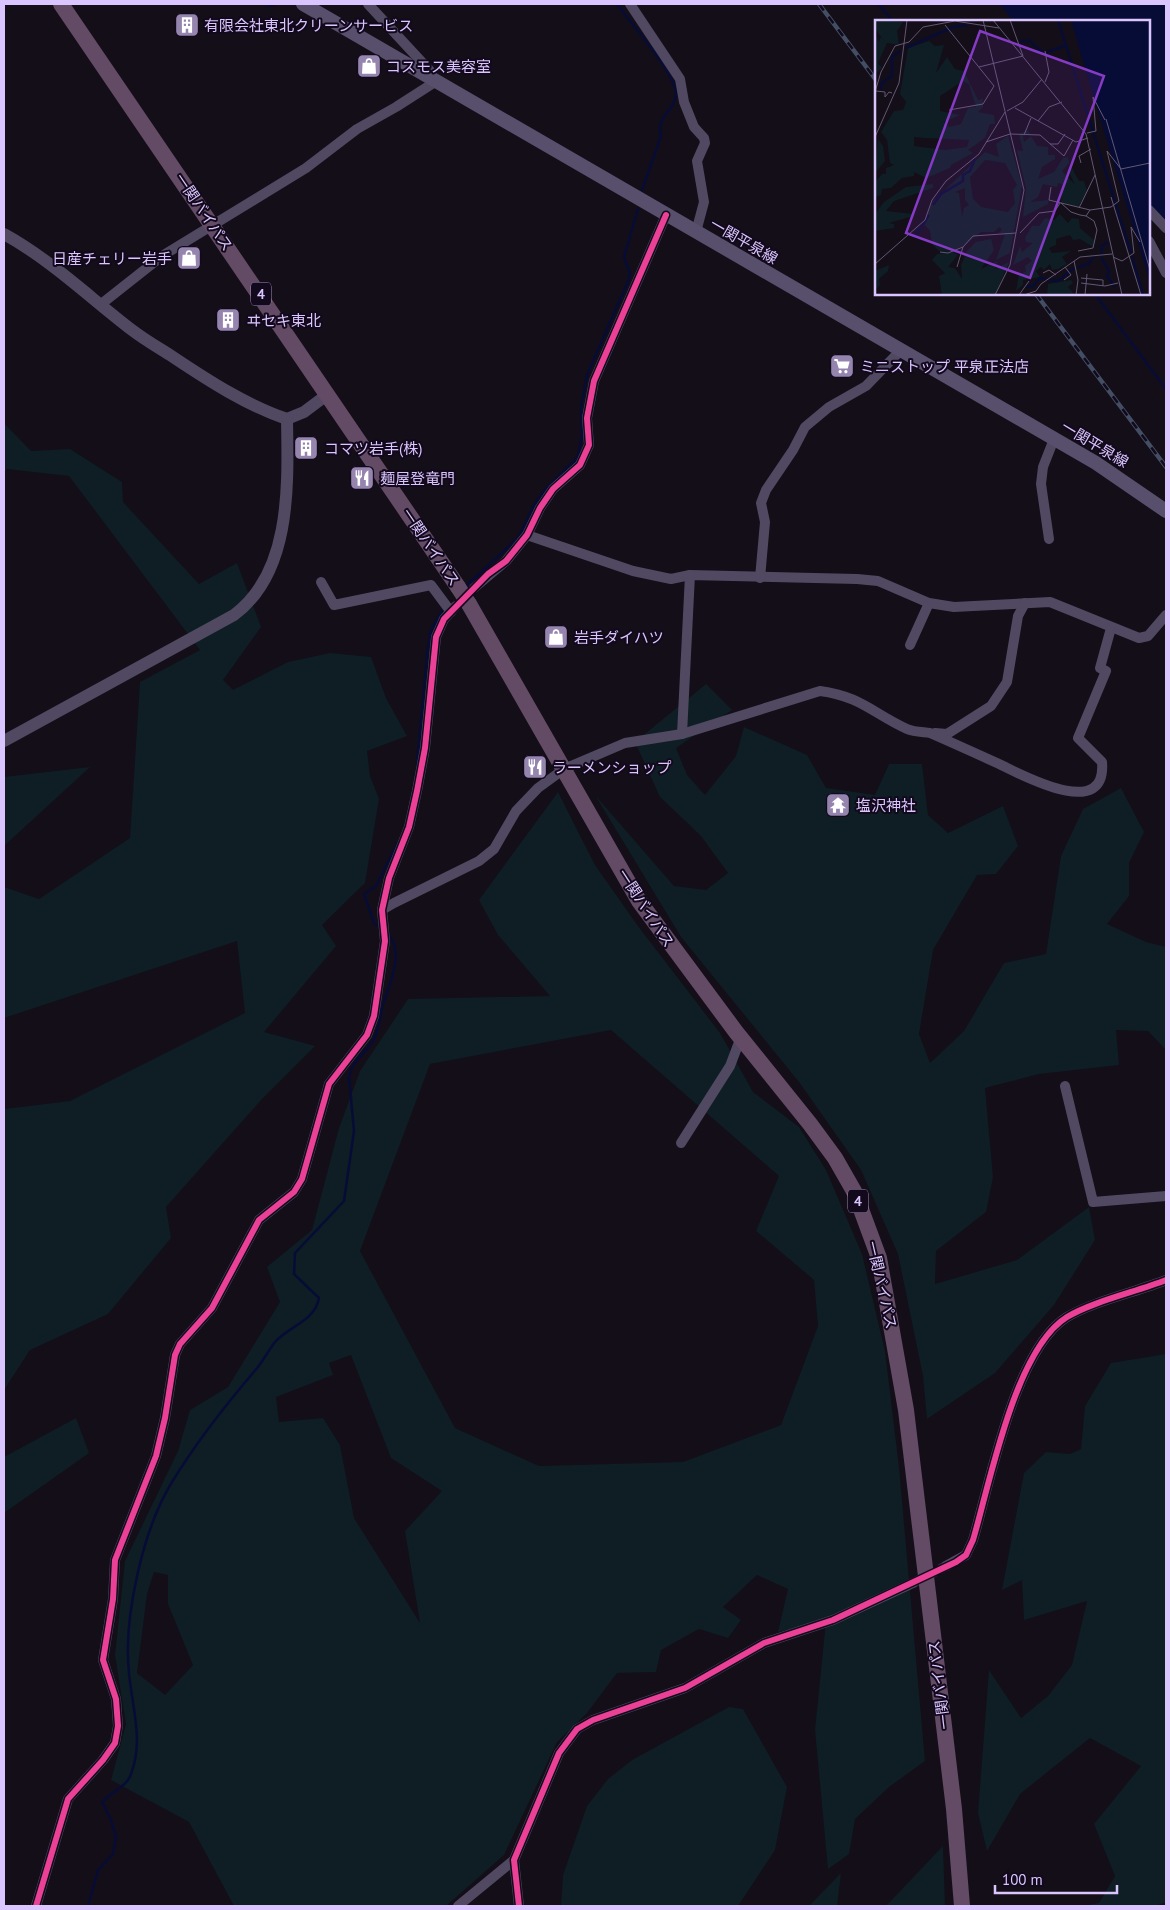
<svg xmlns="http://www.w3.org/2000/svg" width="1170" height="1910" viewBox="0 0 1170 1910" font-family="'PT Sans','Noto Sans JP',sans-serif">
<rect width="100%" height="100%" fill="#130e18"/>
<!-- green -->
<g fill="#0e1e24" fill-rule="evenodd">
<polygon points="4,423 31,451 70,449 122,482 123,502 199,584 237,563 261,627 223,680 233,690 288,662 330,653 371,657 386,698 407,736 367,751 370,776 379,799 365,883 322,925 336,946 264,1032 315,1046 263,1098 166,1207 171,1238 108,1314 30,1350 4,1390 4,1109 70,1101 245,1013 237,941 4,1018 4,887 39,899 130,838 140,682 200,650 69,476 7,469 4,473"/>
<polygon points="706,684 732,710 676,748 687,775 705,795 736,756 744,727 807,755 826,788 875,795 889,764 922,764 928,815 948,833 1003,806 1018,846 996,874 977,875 933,950 919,1034 930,1063 964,1031 1004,963 1046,954 1061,856 1083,809 1121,788 1144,832 1129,863 1129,896 1107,924 1146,942 1166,947 1166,1050 1148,1031 1116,1030 1119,1065 1039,1074 985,1088 993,1177 986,1212 936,1251 935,1284 1017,1260 1089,1207 1095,1240 1054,1305 995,1373 927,1419 923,1376 898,1254 861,1170 799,1082 681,937 595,795 674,886 706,890 728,873 701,836 660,797 635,742"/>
<polygon points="90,767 4,846 4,777"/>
<path d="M558 792 595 865 638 926 720 1033 753 1092 799 1127 826 1170 862 1254 885 1351 899 1467 925 1761 889 1787 855 1819 849 1854 828 1869 815 1730 826 1621 778 1632 788 1589 757 1575 723 1607 741 1620 728 1638 699 1629 661 1650 656 1672 617 1673 587 1713 557 1742 504 1855 446 1906H234L189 1822 111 1780 126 1724 115 1655 125 1561 178 1451 190 1410 228 1387 280 1302 267 1267 312 1230 339 1128 360 1071 408 999 550 996 498 935 479 900ZM611 1030 779 1176 756 1231 814 1280 818 1326 781 1425 683 1462 539 1466 455 1428 360 1251 430 1064ZM351 1355 391 1458 442 1491 405 1531 420 1623 354 1518 340 1445 323 1418 279 1422 276 1397 333 1375 329 1363ZM154 1572 168 1575V1604L193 1665 165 1695 137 1673 147 1594Z"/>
<polygon points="1166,1354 1166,1902 1156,1906 1082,1906 1099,1903 1115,1876 1094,1824 1141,1766 1090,1738 1020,1794 987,1851 978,1813 989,1670 1021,1718 1048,1696 1072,1665 1087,1601 1024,1620 1022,1580 1002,1590 1024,1473 1046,1452 1070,1454 1081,1449 1085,1406 1111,1363"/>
<polygon points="76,1418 89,1453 4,1513 4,1457"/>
<polygon points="729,1707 743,1709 787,1787 775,1850 738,1906 561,1906 563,1875 587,1806 608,1779 632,1760"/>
<polygon points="943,1846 945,1906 886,1906"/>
<polygon points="841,1873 837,1906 809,1906"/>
</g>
<!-- water -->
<polygon fill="#070c36" points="1000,4 1166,4 1166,228 1149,205 1149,21 1013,21"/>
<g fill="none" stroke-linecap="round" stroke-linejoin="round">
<!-- stream -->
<g stroke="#070c36" stroke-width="2.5">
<polyline points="268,4 271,6 275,4"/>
<path d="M617 4C629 21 678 76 676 95 674 112 655 117 661 136L642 190"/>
<polyline points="879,4 892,21"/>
<polyline points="1095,294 1166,389"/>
<polyline points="465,587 519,537 533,507 544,491 578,457 582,435 581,406 587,375 629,279 630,273 624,257 638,209"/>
<polyline points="417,764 428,646 431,630 444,608"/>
<polyline points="380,927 374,923 364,894 376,886 397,844"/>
<path d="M88 1906 98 1870 113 1854 116 1837 111 1820 102 1802C111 1792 127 1787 131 1774 144 1741 132 1707 129 1673 123 1618 143 1529 172 1482 197 1441 227 1403 258 1367 264 1359 269 1350 275 1342 289 1326 315 1321 319 1298L294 1274 295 1253 344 1201 354 1131 349 1077C352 1059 370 1051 376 1035 379 1026 380 1017 382 1008 388 987 406 953 388 934"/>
</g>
<!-- minor-tunnel -->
<polyline stroke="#31293b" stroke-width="10" stroke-dasharray="10 5" stroke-linecap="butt" points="913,1583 946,1566"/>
<!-- minor -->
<g stroke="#504961" stroke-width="10">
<polyline points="630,4 680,79 684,102 694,127 704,138 705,143 697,161 704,202 696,232"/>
<polyline points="1149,210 1166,228"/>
<polyline points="1149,241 1166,273"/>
<polyline points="100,305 162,256 306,168 357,129 396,107 435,82 431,72 368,4"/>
<polyline points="527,535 633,571 671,579 690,575 857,579 878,581 929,603 954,607 1050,602 1139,638 1148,636 1166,615"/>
<polyline points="1049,539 1041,484 1043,467 1054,439"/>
<polyline points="760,578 765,522 761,503 766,490 793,450 805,427 829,407 866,386 901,350"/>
<polyline points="321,582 334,605 431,585 451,612"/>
<polyline points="474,588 506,561 527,535 540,508 553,489 580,465 589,445 587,418 594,381 666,215"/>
<polyline points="910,645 929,603"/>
<polyline points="935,733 947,734 991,706 1007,682 1018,616 1025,603"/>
<polyline points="682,734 690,575"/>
<path d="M382 910 394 903 479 861 494 849 516 811 538 788 564 769 625 743 682 734 820 691C860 696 874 714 907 729 914 732 923 732 930 733 953 743 975 753 997 763 1022 775 1107 822 1102 762L1078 738 1106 671 1100 668 1111 628"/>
<polyline points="1065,1086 1093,1202 1166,1196"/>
<polyline points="681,1143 730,1066 741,1037"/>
<path d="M946 1566 966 1555 973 1540C990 1483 1015 1349 1067 1317 1094 1301 1136 1292 1166 1280"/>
<polyline points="36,1906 68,1799 103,1760 115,1743 118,1726 116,1699 103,1660 113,1599 115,1560 156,1456 165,1418 175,1355 180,1344 212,1308 259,1220 294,1192 302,1179 329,1084 367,1035 374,1016 385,941 382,910 389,878 409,827 417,791 425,748 436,637 444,619 456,606"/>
<polyline points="458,1906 514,1860"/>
<polyline points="519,1906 514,1860 559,1753 577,1729 593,1720 685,1688 764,1643 833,1620 913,1583"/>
</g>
<!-- tertiary -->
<g stroke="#504961" stroke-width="12">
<path d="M4 234C51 260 89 297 132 330 145 340 159 348 173 357 209 381 246 405 287 419L304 412 328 394"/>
<path d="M4 741 234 615C292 572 288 484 287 419"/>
</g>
<!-- secondary -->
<polyline stroke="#584f6c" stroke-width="14" points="303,4 1096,463 1166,511"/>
<!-- trunk -->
<g stroke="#634a65" stroke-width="16">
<polyline points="61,4 458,587"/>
<polyline points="469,604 639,901 736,1032 810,1124 835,1158 855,1193 879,1258 906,1410 954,1809 962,1906"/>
</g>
<defs>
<g id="rail">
<polyline points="819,4 876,80"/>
<polyline points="1036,294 1166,467"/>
</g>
</defs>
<!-- rail casing -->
<use href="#rail" stroke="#434e64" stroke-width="4.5"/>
<!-- rail -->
<use href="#rail" stroke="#120a1c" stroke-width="2.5" stroke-dasharray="8" stroke-linecap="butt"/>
<!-- trunk-bridge -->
<polyline stroke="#634a65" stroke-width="16" points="458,587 469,604"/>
<defs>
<g id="cycleway">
<polyline points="36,1906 68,1799 103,1760 115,1743 118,1726 116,1699 103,1660 113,1599 115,1560 156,1456 165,1418 175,1355 180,1344 212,1308 259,1220 294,1192 302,1179 329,1084 367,1035 374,1016 385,941 382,910 389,878 409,827 417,791 425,748 436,637 444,619 488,574 506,561 527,535 540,508 553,489 580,465 589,445 587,418 594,381 666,215"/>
<path d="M519 1906 514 1860 559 1753 577 1729 593 1720 685 1688 764 1643 833 1620 956 1562 966 1555 973 1540C990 1483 1015 1349 1067 1317 1094 1301 1136 1292 1166 1280"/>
</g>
</defs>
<!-- cycleway casing -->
<use href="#cycleway" stroke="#120a1c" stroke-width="9"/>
<!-- cycleway -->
<use href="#cycleway" stroke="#ea4096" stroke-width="6"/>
</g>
<!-- icons -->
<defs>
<symbol id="building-square" viewBox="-11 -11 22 22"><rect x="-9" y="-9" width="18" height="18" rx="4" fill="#9585ae" stroke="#120a1c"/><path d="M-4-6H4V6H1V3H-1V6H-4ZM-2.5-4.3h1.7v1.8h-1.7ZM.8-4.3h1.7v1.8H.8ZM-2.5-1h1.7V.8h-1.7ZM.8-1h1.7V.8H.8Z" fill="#fff"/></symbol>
<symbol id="shop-square" viewBox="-11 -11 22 22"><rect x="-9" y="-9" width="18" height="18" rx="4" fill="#9585ae" stroke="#120a1c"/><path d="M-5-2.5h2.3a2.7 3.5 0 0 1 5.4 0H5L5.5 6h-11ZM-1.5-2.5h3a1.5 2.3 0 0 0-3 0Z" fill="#fff"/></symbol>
<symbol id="supermarket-square" viewBox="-11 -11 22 22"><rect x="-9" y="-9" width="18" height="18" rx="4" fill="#9585ae" stroke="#120a1c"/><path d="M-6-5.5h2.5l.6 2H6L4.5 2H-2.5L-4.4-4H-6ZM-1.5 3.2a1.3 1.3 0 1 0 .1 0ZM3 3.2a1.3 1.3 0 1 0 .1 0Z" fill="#fff"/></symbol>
<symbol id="restaurant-square" viewBox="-11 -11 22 22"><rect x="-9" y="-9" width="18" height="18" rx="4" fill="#9585ae" stroke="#120a1c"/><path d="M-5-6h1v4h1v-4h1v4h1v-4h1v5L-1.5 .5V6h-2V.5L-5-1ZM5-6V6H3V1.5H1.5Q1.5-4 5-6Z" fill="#fff"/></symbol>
<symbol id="temple-square" viewBox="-11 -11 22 22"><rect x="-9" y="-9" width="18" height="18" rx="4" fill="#9585ae" stroke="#120a1c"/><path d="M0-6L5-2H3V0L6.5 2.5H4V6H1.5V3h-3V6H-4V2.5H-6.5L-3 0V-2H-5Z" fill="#fff"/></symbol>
</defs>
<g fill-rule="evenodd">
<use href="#building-square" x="173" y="11" width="28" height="28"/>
<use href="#shop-square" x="355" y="52" width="28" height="28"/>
<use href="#shop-square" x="175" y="244" width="28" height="28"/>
<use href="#building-square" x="214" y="306" width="28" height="28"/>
<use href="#supermarket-square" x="828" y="352" width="28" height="28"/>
<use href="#building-square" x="292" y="434" width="28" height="28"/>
<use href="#restaurant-square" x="348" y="464" width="28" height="28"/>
<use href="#shop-square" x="542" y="623" width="28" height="28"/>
<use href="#restaurant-square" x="521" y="753" width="28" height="28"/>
<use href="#temple-square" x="824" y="791" width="28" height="28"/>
</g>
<g text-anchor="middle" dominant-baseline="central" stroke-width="4" stroke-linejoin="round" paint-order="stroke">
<!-- shield labels -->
<g fill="#120a1c" stroke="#9f8dbb" stroke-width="1">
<rect x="251" y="282.5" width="20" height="23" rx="4"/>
<rect x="848" y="1189.5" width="20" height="23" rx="4"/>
</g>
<g font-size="14" font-weight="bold" fill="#dbc5ff">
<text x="261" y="294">4</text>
<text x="858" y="1201">4</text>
</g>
<!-- poi labels -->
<g font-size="15" fill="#dbc5ff" stroke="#120a1c" text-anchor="start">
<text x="204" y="25">有限会社東北クリーンサービス</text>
<text x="386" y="66">コスモス美容室</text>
<text x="172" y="258" text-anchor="end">日産チェリー岩手</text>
<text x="246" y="320">ヰセキ東北</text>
<text x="860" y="366">ミニストップ 平泉正法店</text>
<text x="324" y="448">コマツ岩手(株)</text>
<text x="380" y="478">麺屋登竜門</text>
<text x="574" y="637">岩手ダイハツ</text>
<text x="552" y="767">ラーメンショップ</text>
<text x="856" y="805">塩沢神社</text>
</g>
<!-- street labels -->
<g font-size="15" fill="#dbc5ff" stroke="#120a1c">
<text transform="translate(204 212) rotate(56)">一関バイパス</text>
<text transform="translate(744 241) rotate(30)">一関平泉線</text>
<text transform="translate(1095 444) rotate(31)">一関平泉線</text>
<text transform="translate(431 547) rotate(56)">一関バイパス</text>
<text transform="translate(646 908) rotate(57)">一関バイパス</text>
<text transform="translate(882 1285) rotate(77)">一関バイパス</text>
<text transform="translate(939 1685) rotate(-97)">一関バイパス</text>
</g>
</g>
<!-- overview -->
<g transform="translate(875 20)">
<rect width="275" height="275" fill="#130e18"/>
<path d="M0 0 28 2 22 11 24 25 12 23 3 43 7 48 0 54V15L4 21 6 17 10 22 0 9ZM54 21 60 26 69 25 61 53 72 37 80 49 89 51 103 80 108 79V87L103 92 119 95 120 104H115L110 118 93 130 98 133 76 145 75 148 51 158 39 152V156L27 158 16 168 7 169 6 175 0 177V162L7 154H11V148L19 145 15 143 12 120 6 112 19 91 28 90 31 82 25 74 33 28ZM88 61 94 64 101 87 93 88 86 104 74 107 69 102 85 95 65 91V76ZM39 117 51 118 94 120 92 127 70 130 39 126ZM153 110 155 114 148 116 149 122 156 116 162 126 173 127V135H180V139L167 147 163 159 179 152 188 138 193 137 194 143 187 151 200 165 193 150 197 148 204 161H209L212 171 203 187 186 182 187 164 183 163 182 167 168 164 163 177 155 182 174 180 173 184 148 197 151 168 142 130 148 131 144 114ZM133 116 147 166 135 233 121 240 130 214 124 213 127 209 124 207 119 212H106L87 227 73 232 64 231 57 224 55 211 48 203 58 181 110 132 124 137 121 124ZM110 140 130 143 142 165 138 170 140 183 133 192 106 187 98 179 95 157ZM90 168V180L94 185 89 188 87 197 84 173 80 172ZM3 119 8 126 10 141 0 153ZM58 164V168L19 181 11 191 39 194 35 197 14 203 19 204V208L0 211V194L9 182 31 167ZM185 194 193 203 197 198 204 199 205 208 220 221 218 227 205 219 198 220 195 215 181 219V225L174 228 177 233 196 231 187 237 192 244 183 249 177 250 175 244 169 250 166 247 161 251 165 257 148 260V265L141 271 144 254 151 252 150 246 157 241 153 237 138 245 145 226 147 232 158 223 151 222 150 218 157 206H164L170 198 179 200ZM116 219 119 230 106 249 122 241 120 249 134 242 120 275H67L64 256 70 253 57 240 62 234 78 232 83 235 73 247 80 248 87 259 86 245 92 231 101 222ZM14 245 13 251 4 259 5 265 0 270V251ZM196 260 198 263 193 267 200 275H172L173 264Z" fill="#0e1e24" fill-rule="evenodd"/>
<path d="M196 0H275V262L218 75Z" fill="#070c36"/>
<path fill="none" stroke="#070c36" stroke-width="2.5" d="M183 0 256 233M145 21H155L168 33M31 28 78 7 92 5M172 32 192 25M6 69 7 63 17 56V37L25 31M58 185 66 174 88 161V155L95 151 100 139M39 218 54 195M227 234 226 227 233 222M226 237 234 251 232 256 240 267M257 237 268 275M203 247 213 244 219 237M174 260 183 261 199 248M151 267 158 266 165 258 171 259"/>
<path fill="none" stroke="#635774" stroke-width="1" d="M108 0 149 170 135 245 120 275M118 0 211 114 247 275M70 5 119 66M104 47 148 36 135 0M170 62 174 52 170 31M1 71 10 72V77L14 72 17 73M0 72 6 52 20 26 34 22 48 7 80 1 124 8M140 88 201 122 213 118M74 90 108 84 119 66M132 91 148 82 167 59M231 99 275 250M163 101 174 87 187 82M212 113 221 111 218 77 230 100M149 115 156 98M0 117 24 63 32 0M111 122 135 114 165 115 189 136 198 120M175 124H183L190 114M206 143 204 136 216 129M176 167 174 180 215 190 236 187 244 181 232 131 246 149 275 143M236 177 266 275M186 183 196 192 205 195 211 196 215 190M204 188 220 155M145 213 164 193 180 191 185 183M203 231 218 228 222 210 219 201 211 196M65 232 73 233 88 227M238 237 247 241 259 233 256 207 265 222M199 241 203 260 201 275M0 244 50 200 57 180 71 161 104 134 130 92M82 247 88 227 98 216 141 213M168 253 174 250 181 255M206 258 228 260V266M189 260 196 255 190 247M206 263 230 266 243 263M144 275 154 261M149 275 161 271 166 264 205 237 237 234M210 275 212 254"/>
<path fill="#853bc5" fill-opacity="0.15" stroke="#853bc5" stroke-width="2.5" d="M105 11 229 56 155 258 31 213Z"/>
<rect width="275" height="275" fill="none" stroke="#dbc5ff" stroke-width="2.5"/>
</g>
<!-- border -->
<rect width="1170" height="1910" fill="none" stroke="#dbc5ff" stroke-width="10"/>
<!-- scale -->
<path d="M995 1885v8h122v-8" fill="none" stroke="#dbc5ff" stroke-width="2.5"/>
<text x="1002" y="1885" font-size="15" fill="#dbc5ff" stroke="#120a1c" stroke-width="4" paint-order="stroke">100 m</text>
</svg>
